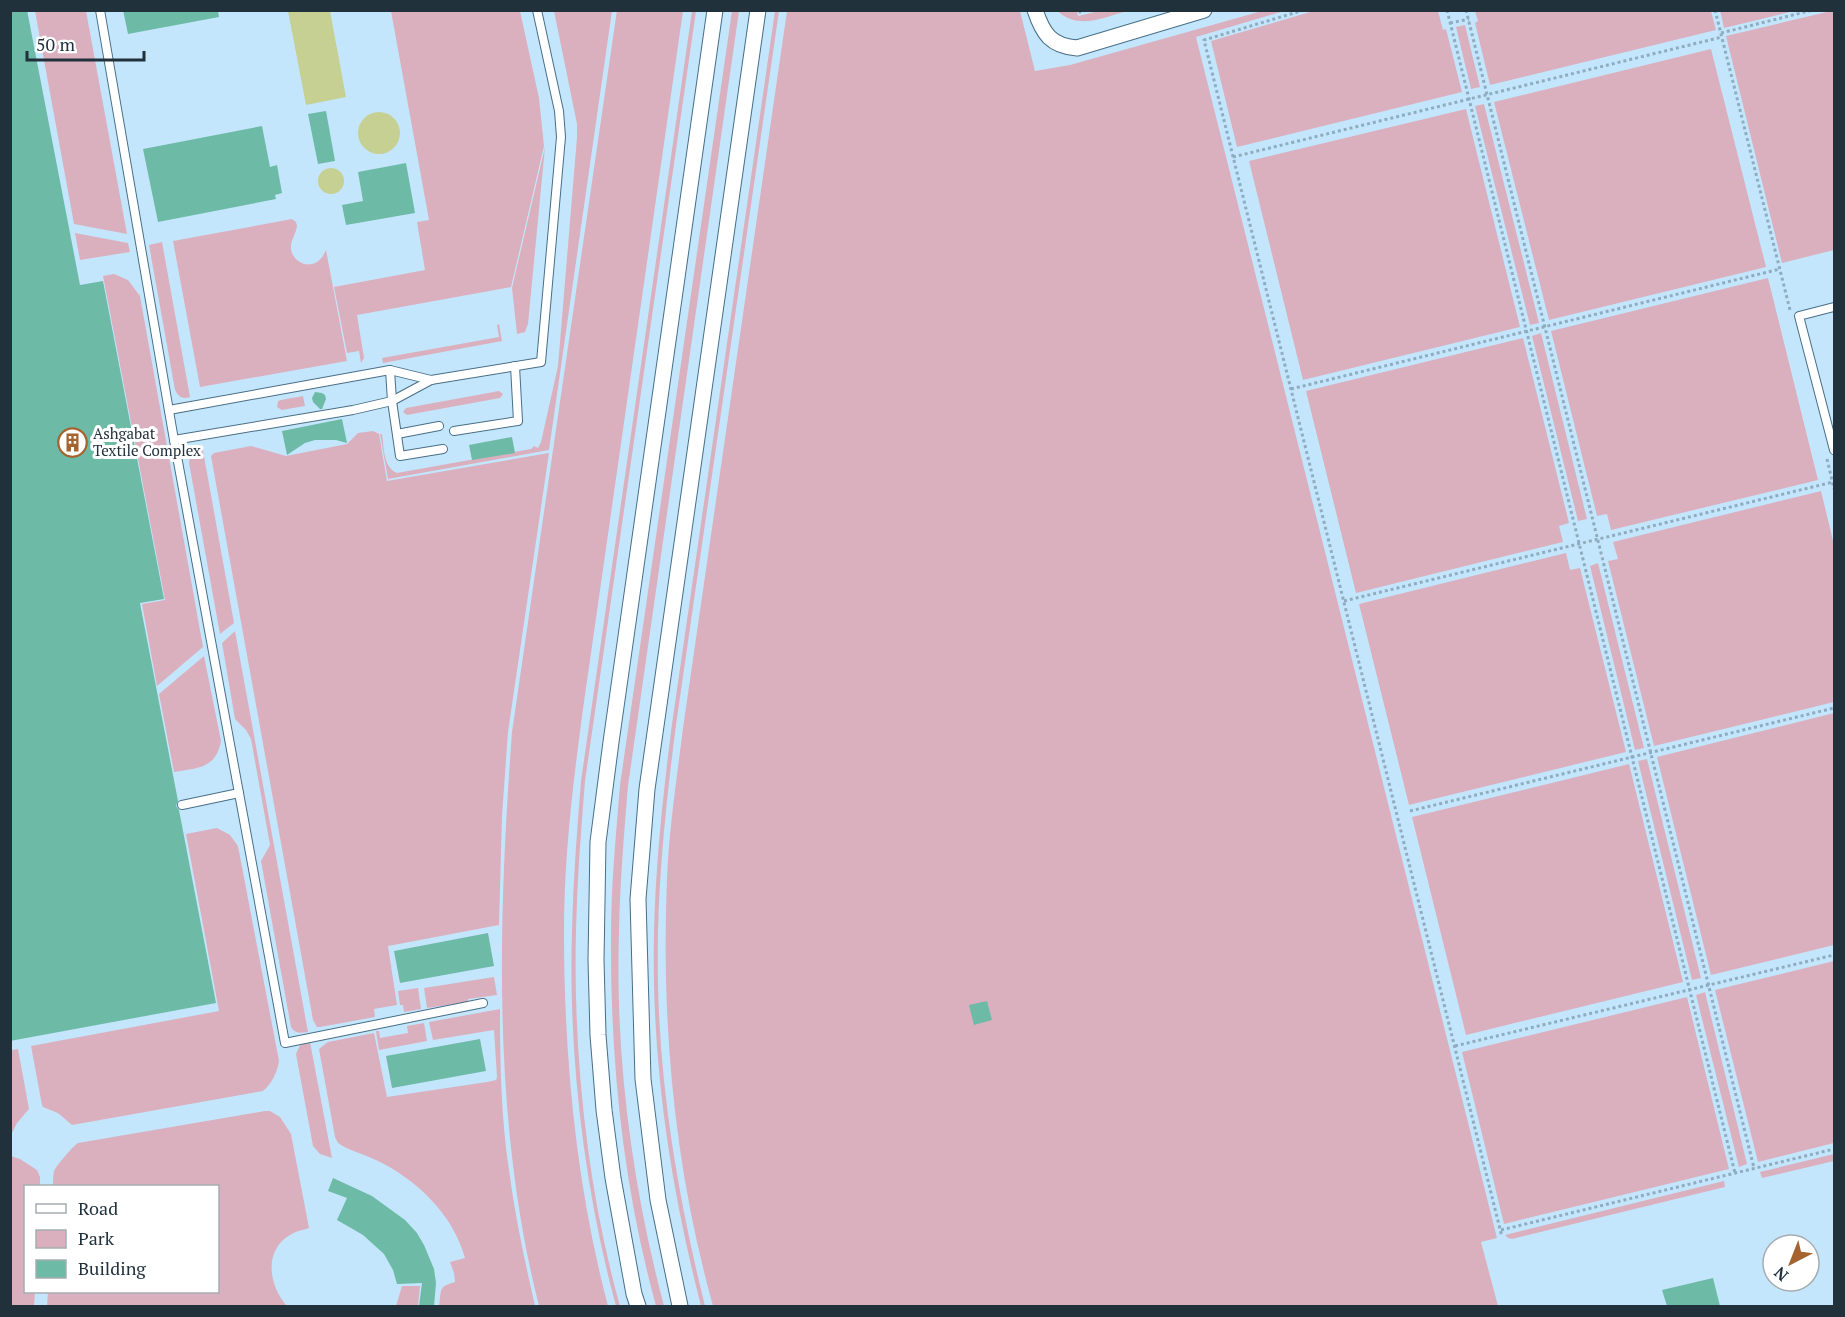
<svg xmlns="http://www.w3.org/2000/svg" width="1845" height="1317" viewBox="0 0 1845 1317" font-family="'PT Serif',serif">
<rect width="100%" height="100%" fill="#c4e6fc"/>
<!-- green -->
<g fill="#dbb0be">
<path d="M617 10 683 11 583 709C573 783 564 857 564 932 564 1057 576 1185 608 1306H539C492 1121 498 922 512 732Z"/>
<polygon points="1317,10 1438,11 1443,30 1446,29 1462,92 1237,147 1211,41"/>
<polygon points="1720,10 1794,10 1794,11 1724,28"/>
<polygon points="35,11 86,11 127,234 74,224"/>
<polygon points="391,11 520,11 539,98 544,146 511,287 357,315 364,358 361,363 359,351 347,353 334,287 425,270 417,222 429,220"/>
<path d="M554 11H612L549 450 388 479 380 434H382C384 447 383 467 397 473L531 449 534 446 538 448 541 442 558 366 577 137V124Z"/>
<path d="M692 11H696L585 781C581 831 577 881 576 931 573 1053 587 1189 620 1306H616C584 1189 568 1053 572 931 573 881 577 831 581 781Z"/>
<path d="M732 11H739L628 786C624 834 620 883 619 932 615 1057 632 1185 664 1306H656C623 1186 610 1060 611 936 611 885 616 835 620 785Z"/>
<path d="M775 11H779L676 725C665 811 656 897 658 983 660 1093 679 1201 705 1306H701C674 1201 656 1092 654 983 652 896 661 810 672 724Z"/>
<path d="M787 11H1020L1035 71 1070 65 1262 11H1284L1196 37 1497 1238 1481 1242 1498 1306H713C674 1166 661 1022 667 878 669 828 677 777 683 728Z"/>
<path d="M1057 11H1077L1078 16 1099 11H1127C1102 18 1079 30 1057 11Z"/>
<polygon points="1711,11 1716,30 1490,85 1475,23 1478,21 1475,11"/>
<polygon points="1831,11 1834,11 1834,250 1782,263 1726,36"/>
<polygon points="1465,25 1480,87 1471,89 1456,27"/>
<polygon points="1711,49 1766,267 1549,320 1494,102"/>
<polygon points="1484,104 1539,323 1530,325 1475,106"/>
<polygon points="1466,109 1520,327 1303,380 1249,161"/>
<polygon points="545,147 528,324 525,332 517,334 512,288"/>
<path d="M292 219 296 222 297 226C296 234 290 241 291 249 293 262 307 268 317 262 322 259 324 254 326 250L347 361 200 387 173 241Z"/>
<polygon points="75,233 128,243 130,252 80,260"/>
<path d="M162 242 190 397C183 399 179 398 175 390L149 245Z"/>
<polygon points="114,274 128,280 140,296 203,647 157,686 142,604 165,600 103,276"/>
<polygon points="1768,278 1818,480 1611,530 1607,514 1597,516 1551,331"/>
<polygon points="499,324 502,341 383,363 382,358 499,337 497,325"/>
<polygon points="1541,333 1587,519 1578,521 1532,336"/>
<polygon points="1523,338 1569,523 1559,526 1563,542 1356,593 1306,391"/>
<polygon points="499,391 503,394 500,398 407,415 403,412 406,408"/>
<polygon points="303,396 305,406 282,410 277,407 278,401 281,400"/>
<polygon points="373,431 379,434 387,481 549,453 508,732 502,816 499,925 388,946 397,1005 374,1009 375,1017 320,1027 317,1027 313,1020 211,456 214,453 251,446 286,456 347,444 358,433"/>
<path d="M202 445 234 623 220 634 189 463C190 455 193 447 202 445Z"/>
<polygon points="1821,491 1834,545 1834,702 1654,746 1608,561 1618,559 1613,542"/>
<polygon points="1566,553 1570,570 1580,568 1626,752 1409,805 1359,604"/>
<polygon points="1598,563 1644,748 1635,750 1590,566"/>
<path d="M235 631 308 1032C300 1033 295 1034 291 1027L261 861 270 845 251 739 246 730 235 719 222 643Z"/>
<path d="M204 656 221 741C216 769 197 768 174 772L159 694Z"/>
<polygon points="1834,713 1834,945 1711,975 1657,757"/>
<polygon points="1647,759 1701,978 1692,980 1638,761"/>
<polygon points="1629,764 1683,982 1466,1035 1412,817"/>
<path d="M217 828 230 835 238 846 279 1061C277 1073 272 1083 263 1091L72 1125 58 1113 43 1107 42 1105 31 1046 219 1011 186 834Z"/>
<polygon points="1834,961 1834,1143 1758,1162 1715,990"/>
<polygon points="494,977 497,995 468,999 468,1002 427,1008 424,988"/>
<polygon points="418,988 421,1009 404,1012 403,1005 400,1005 398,991"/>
<polygon points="1705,992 1747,1164 1739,1167 1696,995"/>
<polygon points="1687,997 1729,1169 1504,1224 1462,1052"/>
<path d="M500 1009C500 1062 501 1117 509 1170 515 1216 525 1262 535 1306H439C442 1290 437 1287 455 1282L454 1273 450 1262 465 1258C453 1214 416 1179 376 1160 364 1154 349 1151 338 1143L335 1137 319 1049 328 1042 374 1033 387 1097 487 1082 496 1080 497 1077 494 1030 433 1040 429 1022Z"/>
<polygon points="424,1023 427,1041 379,1050 376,1031 379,1031 380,1038 408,1033 407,1026"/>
<polygon points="310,1042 332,1158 320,1154 313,1146 296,1054 301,1043"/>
<polygon points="18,1049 29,1109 17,1123 11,1135 11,1050"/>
<path d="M265 1111H270L280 1117 291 1134 309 1228C303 1230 296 1231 290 1235 263 1251 269 1286 287 1306H47L48 1292H218V1186H53C53 1181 53 1176 54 1171 56 1166 74 1145 78 1143Z"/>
<polygon points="1834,1154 1834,1161 1762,1178 1760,1172"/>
<polygon points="11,1156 20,1159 37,1170 40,1177 40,1186 26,1186 26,1292 35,1292 34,1306 11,1306"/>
<polygon points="1724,1181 1725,1187 1512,1239 1508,1238 1505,1235"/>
<polygon points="402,1286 420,1286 418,1306 396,1306"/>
</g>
<!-- water -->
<g fill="#c6d092">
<polygon points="288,11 330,11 346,97 306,105"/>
<circle cx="379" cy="133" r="21"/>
<circle cx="331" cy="181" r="13"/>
</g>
<!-- building -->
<g fill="#6dbba7">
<polygon points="10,10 27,10 80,285 103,281 164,599 140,603 178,801 176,806 179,810 216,1003 10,1041"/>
<polygon points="123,10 218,10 219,17 128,34"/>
<polygon points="326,111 335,161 318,164 308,114"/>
<polygon points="262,126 270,167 277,165 282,193 275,195 276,199 158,222 143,149"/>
<polygon points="406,163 415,213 346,225 342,205 363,201 358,172"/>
<polygon points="315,392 322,393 325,395 326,399 322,409 320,409 313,402 312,398"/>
<polygon points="342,419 347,443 336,440 315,440 305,443 287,455 282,431"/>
<polygon points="512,437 515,453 472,460 469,445"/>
<polygon points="488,933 494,966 400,983 394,951"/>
<polygon points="987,1001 992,1020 974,1025 969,1005"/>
<polygon points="480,1039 486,1071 392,1088 386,1056"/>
<polygon points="333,1178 372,1196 405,1220 417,1233 424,1245 434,1269 436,1283 434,1306 419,1306 422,1283 397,1284 393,1270 384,1254 363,1235 337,1220 347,1198 328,1191"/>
<polygon points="1713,1278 1720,1306 1667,1306 1662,1290"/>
</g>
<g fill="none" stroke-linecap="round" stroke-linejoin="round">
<defs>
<g id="service">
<polyline points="100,10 174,440 285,1043 483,1003"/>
<polyline points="1834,307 1799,316 1834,450"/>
<polyline points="390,370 392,401 400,456 443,449"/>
<polyline points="169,410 390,370 431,380"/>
<polyline points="454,431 518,421 515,366"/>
<polyline points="397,434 439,426"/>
<polyline points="174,440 353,410 392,401 431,380 541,362 561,137 559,111 537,10"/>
<polyline points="182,805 239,793"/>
</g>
<g id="minor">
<path d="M1035 10C1043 34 1051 46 1077 48L1204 10"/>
<polyline points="638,1306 634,1294 613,1178 604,1110 598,1035 596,960 598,842 611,742 715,10"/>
<polyline points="680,1306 658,1200 643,1079 638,899 647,789 758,10"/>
</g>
</defs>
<!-- service casing -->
<use href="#service" stroke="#476f87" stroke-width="10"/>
<!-- minor casing -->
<use href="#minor" stroke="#476f87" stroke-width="17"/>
<!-- path -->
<g stroke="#90acbf" stroke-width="3" stroke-dasharray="3 3" stroke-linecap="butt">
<polyline points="1080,10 1080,12 1086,10"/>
<polyline points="1304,10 1204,40 1502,1237"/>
<polyline points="1447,10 1735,1173"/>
<polyline points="1466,10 1754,1168"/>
<polyline points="1715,10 1790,310"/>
<polyline points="1450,23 1469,19"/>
<polyline points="1721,33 1813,10"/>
<polyline points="1233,157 1722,37"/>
<polyline points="1291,389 1780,269"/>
<polyline points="1827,459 1834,489"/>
<polyline points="1344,601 1833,482"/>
<polyline points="1410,811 1834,708"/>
<polyline points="1455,1046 1834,955"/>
<polyline points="1501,1230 1834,1149"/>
</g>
<!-- service -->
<use href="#service" stroke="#fff" stroke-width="8"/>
<!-- minor -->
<use href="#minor" stroke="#fff" stroke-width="15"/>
</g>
<!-- icons -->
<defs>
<symbol id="building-ring" viewBox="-11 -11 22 22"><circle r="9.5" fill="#fff" stroke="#a56330" stroke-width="1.5"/><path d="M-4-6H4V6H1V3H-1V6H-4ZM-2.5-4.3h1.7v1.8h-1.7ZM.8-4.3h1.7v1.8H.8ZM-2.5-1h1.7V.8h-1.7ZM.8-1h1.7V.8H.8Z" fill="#a56330"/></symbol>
</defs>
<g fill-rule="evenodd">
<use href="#building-ring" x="56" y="426" width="33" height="33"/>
</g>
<g text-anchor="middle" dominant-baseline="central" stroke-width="6" stroke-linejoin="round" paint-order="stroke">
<!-- poi labels -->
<g font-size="15" fill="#20313c" stroke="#fff" text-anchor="start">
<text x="93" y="433">Ashgabat<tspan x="93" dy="17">Textile Complex</tspan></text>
</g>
</g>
<!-- border -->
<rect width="1845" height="1317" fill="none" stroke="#20313c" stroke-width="24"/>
<!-- legend -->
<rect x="24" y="1185" width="195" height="108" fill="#ffffff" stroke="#a6adb1" stroke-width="1.5"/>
<rect x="36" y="1204" width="30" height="9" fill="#ffffff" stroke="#a6adb1" stroke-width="1.5"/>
<text x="78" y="1215" font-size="18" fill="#20313c">Road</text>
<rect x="36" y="1230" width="30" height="18" fill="#dbb0be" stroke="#a6adb1" stroke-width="1.5"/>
<text x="78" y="1245" font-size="18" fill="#20313c">Park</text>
<rect x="36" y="1260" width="30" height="18" fill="#6dbba7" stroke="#a6adb1" stroke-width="1.5"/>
<text x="78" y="1275" font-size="18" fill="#20313c">Building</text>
<!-- north arrow -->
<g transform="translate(1791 1263) rotate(222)"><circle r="28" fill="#ffffff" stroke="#a6adb1" stroke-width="1.5"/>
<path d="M0-4.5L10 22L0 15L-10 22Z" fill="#a56330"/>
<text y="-9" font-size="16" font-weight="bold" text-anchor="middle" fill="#20313c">N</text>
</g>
<!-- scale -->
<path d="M27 51v9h117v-9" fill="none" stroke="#20313c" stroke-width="3"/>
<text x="36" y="51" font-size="18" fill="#20313c" stroke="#ffffff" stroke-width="4.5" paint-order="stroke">50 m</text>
</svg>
